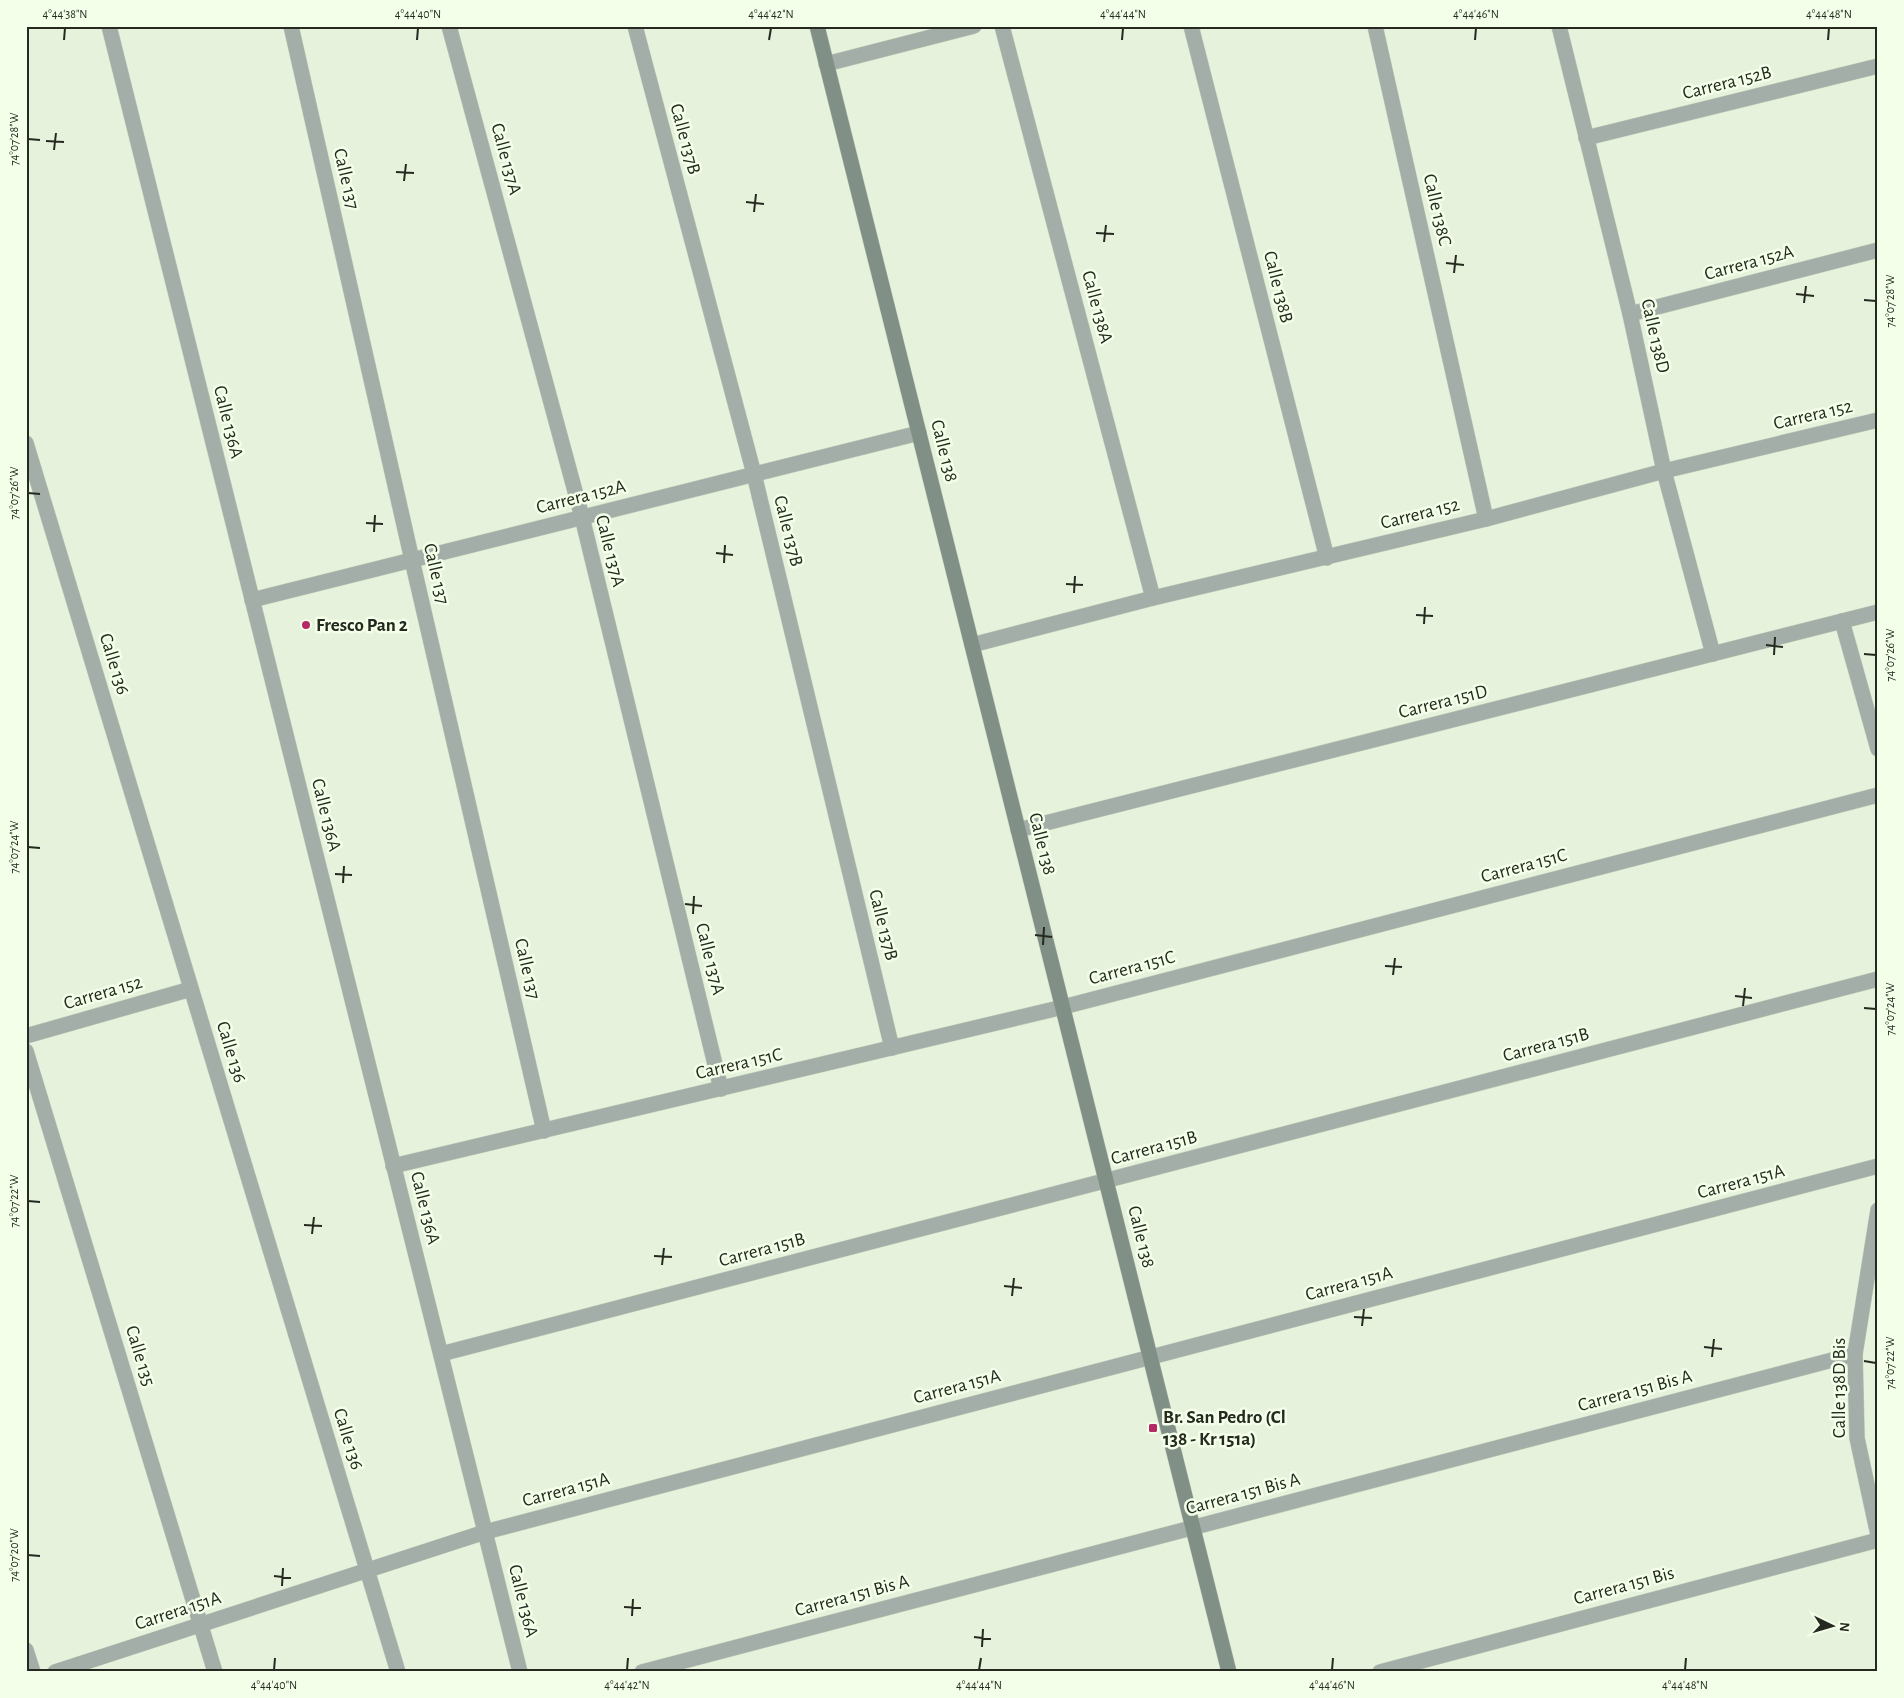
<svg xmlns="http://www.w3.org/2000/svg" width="1904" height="1698" viewBox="0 0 1904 1698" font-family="'Alegreya Sans',sans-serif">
<rect width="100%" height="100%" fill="#e6f2db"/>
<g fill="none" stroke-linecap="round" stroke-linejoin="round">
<defs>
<g id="minor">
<polyline points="109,26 520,1672"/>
<polyline points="291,26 412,560 544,1131"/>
<polyline points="449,26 582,517 721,1089"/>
<polyline points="635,26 754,474 892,1048"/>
<polyline points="1002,26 1153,598"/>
<polyline points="1191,26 1327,558"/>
<polyline points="1375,26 1486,519"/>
<polyline points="1559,26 1630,314 1664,471 1713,654"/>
<polyline points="826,64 974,26"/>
<polyline points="1586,138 1878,66"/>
<polyline points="1630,314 1878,250"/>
<polyline points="26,443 398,1672"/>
<polyline points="252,600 919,433"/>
<polyline points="1842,621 1878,749"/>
<polyline points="972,645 1153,598 1486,519 1664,471 1878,420"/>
<polyline points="1018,830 1878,612"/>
<polyline points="26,1036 191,989"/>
<polyline points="26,1051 215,1672"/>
<polyline points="393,1166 1063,1007 1878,795"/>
<polyline points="1878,1210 1855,1354 1857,1438 1878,1535"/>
<polyline points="441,1354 1878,979"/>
<polyline points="26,1650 33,1672"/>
<polyline points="55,1672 485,1532 1878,1166"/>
<polyline points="642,1672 1855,1354"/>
<polyline points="1380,1672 1878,1540"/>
</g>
<polyline id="secondary" points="817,26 1229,1672"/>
</defs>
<!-- minor casing -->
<use href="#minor" stroke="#c3ceb9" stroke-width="16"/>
<!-- secondary casing -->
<use href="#secondary" stroke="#c3ceb9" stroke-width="16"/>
<!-- minor -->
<use href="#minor" stroke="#a4aea8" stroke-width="15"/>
<!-- secondary -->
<use href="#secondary" stroke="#819086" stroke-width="15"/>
</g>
<!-- ticks -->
<path fill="none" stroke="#252920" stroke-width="2" d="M64 40 65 28M417 40 418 28M769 40 771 28M1122 40 1123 28M1475 40 1476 28M1828 40 1829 28M28 139 40 140M46 141 64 142M54 150 56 133M396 172 414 173M404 181 406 164M746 202 764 204M754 212 756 194M1096 233 1114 234M1104 242 1106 225M1446 263 1464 265M1454 273 1456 255M1796 294 1814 296M1864 300 1876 301M1804 303 1806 286M28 493 40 494M366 523 383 524M374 532 375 515M716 553 733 555M724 563 725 545M1066 584 1083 585M1074 593 1075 576M1416 615 1433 616M1424 624 1425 607M1766 645 1783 647M1864 654 1876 655M1774 655 1775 637M28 847 40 848M335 874 352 875M343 883 344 866M685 904 702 906M693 914 694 896M1035 935 1052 937M1043 945 1044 927M1385 966 1402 967M1393 975 1395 958M1735 996 1752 998M1743 1006 1745 988M1864 1008 1876 1009M28 1201 40 1202M304 1225 322 1226M312 1234 314 1217M654 1256 672 1257M662 1265 664 1248M1004 1286 1022 1288M1012 1296 1014 1278M1354 1317 1372 1318M1362 1326 1364 1309M1704 1347 1722 1349M1712 1357 1714 1339M1864 1361 1876 1363M28 1555 40 1556M274 1576 291 1578M282 1586 283 1568M624 1607 641 1608M632 1616 633 1599M974 1637 991 1639M982 1647 983 1629M274 1670 275 1658M627 1670 628 1658M979 1670 981 1658M1332 1670 1333 1658M1685 1670 1686 1658"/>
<!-- markers -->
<g fill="#b42a67" stroke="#f3ffe8" stroke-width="2">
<circle cx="306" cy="625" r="5"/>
<rect x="1148" y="1423" width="10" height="10" rx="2.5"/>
</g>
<g text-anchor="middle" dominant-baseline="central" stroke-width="5" stroke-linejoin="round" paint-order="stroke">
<!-- street labels -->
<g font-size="19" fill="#252920" stroke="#f3ffe8">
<text transform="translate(1727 83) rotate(-14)">Carrera 152B</text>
<text transform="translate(685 139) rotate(75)">Calle 137B</text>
<text transform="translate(506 159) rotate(75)">Calle 137A</text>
<text transform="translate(346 179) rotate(77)">Calle 137</text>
<text transform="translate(1437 210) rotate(77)">Calle 138C</text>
<text transform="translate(1749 263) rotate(-15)">Carrera 152A</text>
<text transform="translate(1278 287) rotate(76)">Calle 138B</text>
<text transform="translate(1097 307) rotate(75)">Calle 138A</text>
<text transform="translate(1655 336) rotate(77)">Calle 138D</text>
<text transform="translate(1813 415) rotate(-13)">Carrera 152</text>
<text transform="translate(228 422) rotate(76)">Calle 136A</text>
<text transform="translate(944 451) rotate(76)">Calle 138</text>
<text transform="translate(581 497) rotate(-14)">Carrera 152A</text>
<text transform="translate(1420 514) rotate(-14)">Carrera 152</text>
<text transform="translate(788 531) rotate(76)">Calle 137B</text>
<text transform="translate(610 551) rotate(76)">Calle 137A</text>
<text transform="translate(436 574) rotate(77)">Calle 137</text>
<text transform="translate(114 664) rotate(73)">Calle 136</text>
<text transform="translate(1443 702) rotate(-14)">Carrera 151D</text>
<text transform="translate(326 815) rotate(76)">Calle 136A</text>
<text transform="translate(1042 844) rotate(76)">Calle 138</text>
<text transform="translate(1524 866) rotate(-15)">Carrera 151C</text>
<text transform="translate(883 925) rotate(76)">Calle 137B</text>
<text transform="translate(710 959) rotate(76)">Calle 137A</text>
<text transform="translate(1132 968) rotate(-15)">Carrera 151C</text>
<text transform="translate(527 969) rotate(77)">Calle 137</text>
<text transform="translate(103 993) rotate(-16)">Carrera 152</text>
<text transform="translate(1546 1045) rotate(-15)">Carrera 151B</text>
<text transform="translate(231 1052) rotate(73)">Calle 136</text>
<text transform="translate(739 1064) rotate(-13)">Carrera 151C</text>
<text transform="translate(1154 1148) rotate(-15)">Carrera 151B</text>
<text transform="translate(1741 1182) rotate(-15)">Carrera 151A</text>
<text transform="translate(425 1208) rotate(76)">Calle 136A</text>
<text transform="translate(1141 1237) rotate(76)">Calle 138</text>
<text transform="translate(762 1250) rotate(-15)">Carrera 151B</text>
<text transform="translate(1349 1284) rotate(-15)">Carrera 151A</text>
<text transform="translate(140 1356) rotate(73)">Calle 135</text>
<text transform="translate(957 1387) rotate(-15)">Carrera 151A</text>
<text transform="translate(1839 1388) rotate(-90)">Calle 138D Bis</text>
<text transform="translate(1635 1391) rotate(-15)">Carrera 151 Bis A</text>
<text transform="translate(348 1439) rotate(73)">Calle 136</text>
<text transform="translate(566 1490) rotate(-15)">Carrera 151A</text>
<text transform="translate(1243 1494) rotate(-15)">Carrera 151 Bis A</text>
<text transform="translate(1624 1586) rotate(-15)">Carrera 151 Bis</text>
<text transform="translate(852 1596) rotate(-15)">Carrera 151 Bis A</text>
<text transform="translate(523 1601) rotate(76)">Calle 136A</text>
<text transform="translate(178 1611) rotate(-18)">Carrera 151A</text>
</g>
<!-- poi labels -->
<g font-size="19" font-weight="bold" fill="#252920" stroke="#f3ffe8" text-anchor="start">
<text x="316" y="625">Fresco Pan 2</text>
<text x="1163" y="1417">Br. San Pedro (Cl<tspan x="1163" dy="22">138 - Kr 151a)</tspan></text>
</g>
</g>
<!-- border -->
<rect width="1904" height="1698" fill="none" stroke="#f3ffe8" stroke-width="55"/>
<!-- north arrow -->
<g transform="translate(1832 1626) rotate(95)" stroke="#f3ffe8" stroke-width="4" paint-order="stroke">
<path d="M0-4L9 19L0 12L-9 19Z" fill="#252920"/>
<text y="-8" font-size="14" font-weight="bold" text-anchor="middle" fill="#252920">N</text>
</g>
<rect x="28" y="28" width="1848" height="1642" fill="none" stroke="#252920" stroke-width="2"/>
<g font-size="12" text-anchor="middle" fill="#252920">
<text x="65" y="18">4°44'38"N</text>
<text x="418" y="18">4°44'40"N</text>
<text x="771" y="18">4°44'42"N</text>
<text x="1123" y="18">4°44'44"N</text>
<text x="1476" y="18">4°44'46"N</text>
<text x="1829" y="18">4°44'48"N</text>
<text transform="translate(14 139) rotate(-90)" y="4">74°07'28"W</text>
<text transform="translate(1890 301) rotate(-90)" y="4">74°07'28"W</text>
<text transform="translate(14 493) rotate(-90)" y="4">74°07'26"W</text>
<text transform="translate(1890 655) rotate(-90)" y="4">74°07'26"W</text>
<text transform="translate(14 847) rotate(-90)" y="4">74°07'24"W</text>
<text transform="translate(1890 1009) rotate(-90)" y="4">74°07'24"W</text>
<text transform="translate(14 1201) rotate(-90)" y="4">74°07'22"W</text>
<text transform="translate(1890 1363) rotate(-90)" y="4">74°07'22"W</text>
<text transform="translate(14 1555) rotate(-90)" y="4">74°07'20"W</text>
<text x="274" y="1689">4°44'40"N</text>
<text x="627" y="1689">4°44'42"N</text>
<text x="979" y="1689">4°44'44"N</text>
<text x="1332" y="1689">4°44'46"N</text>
<text x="1685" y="1689">4°44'48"N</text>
</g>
</svg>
